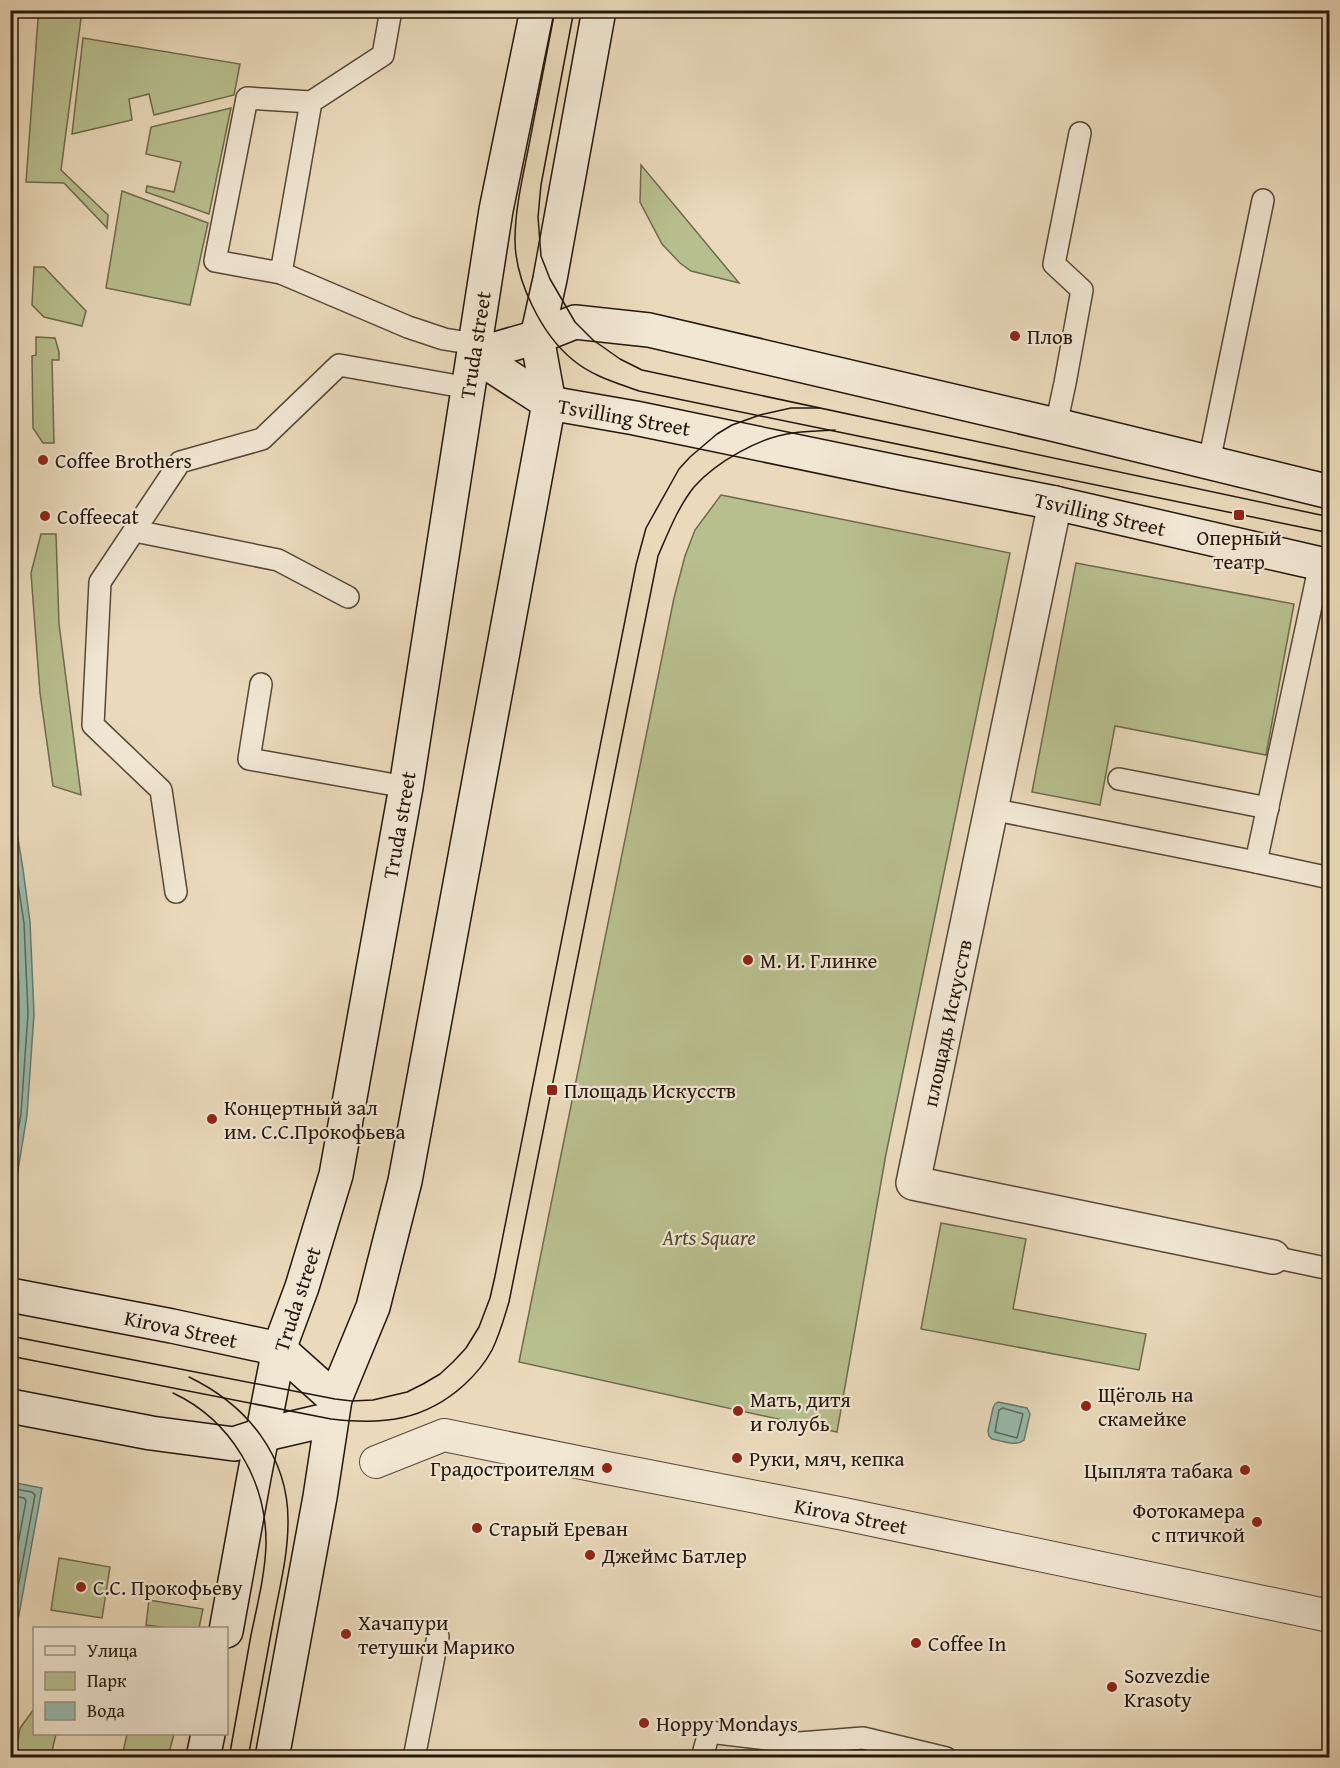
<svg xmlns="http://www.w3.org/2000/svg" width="1340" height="1768" viewBox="0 0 1340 1768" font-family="'Gentium Book Plus',serif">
<rect width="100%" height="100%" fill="#eadabb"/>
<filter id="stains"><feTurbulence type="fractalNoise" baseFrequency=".00333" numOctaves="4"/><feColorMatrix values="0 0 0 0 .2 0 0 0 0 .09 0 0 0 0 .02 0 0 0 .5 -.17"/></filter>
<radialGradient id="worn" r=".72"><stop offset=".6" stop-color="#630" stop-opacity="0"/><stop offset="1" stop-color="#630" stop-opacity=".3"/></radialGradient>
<!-- green -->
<g fill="#b8bf8f" stroke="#6e6b4d" stroke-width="1.5">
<polygon points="51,10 82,11 61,170 108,215 107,228 64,183 26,182 38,19"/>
<polygon points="83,38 240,64 234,95 154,115 149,94 129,99 132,120 72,134"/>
<polygon points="231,108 209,214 146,192 147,186 174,192 181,162 146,154 151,127"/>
<polygon points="641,165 739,283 691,271 680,263 662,244 640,202"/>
<polygon points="122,191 208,223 190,305 106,288"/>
<polygon points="34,267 44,267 86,311 82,326 44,317 32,305"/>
<polygon points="36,337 55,338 59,352 59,360 52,360 54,443 43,443 33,428 32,356 36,355"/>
<polygon points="721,495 1010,553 886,1154 837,1432 519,1362 674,598 685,556 695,530"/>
<polygon points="41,534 56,534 59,624 81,795 53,786 40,693 31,573"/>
<polygon points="1076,563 1294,604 1266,755 1115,726 1100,805 1032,792"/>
<polygon points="941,1223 1026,1239 1013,1309 1146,1334 1139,1370 921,1329"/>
<polygon points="59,1558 110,1567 102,1618 51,1610"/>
<polygon points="149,1600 203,1609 199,1628 169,1628 146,1625"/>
<polygon points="34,1709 34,1734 56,1734 52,1751 71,1754 71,1757 15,1757 20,1728"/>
<polygon points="127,1734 174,1734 168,1757 122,1757"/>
</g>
<!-- water -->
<g fill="#98bbad" stroke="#69796c" stroke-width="1.5">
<polygon points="11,797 23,869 30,922 34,1014 27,1115 11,1213"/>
<path d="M998 1402 1027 1408 1030 1414 1024 1440C1016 1447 1002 1441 992 1439L989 1436 988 1431 993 1408 995 1404Z"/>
<polygon points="11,1482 42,1488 14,1642 11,1647"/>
</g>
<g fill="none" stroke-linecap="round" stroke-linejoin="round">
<!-- shore -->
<g stroke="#5e695c" stroke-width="1.5">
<polyline points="10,832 24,923 28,1013 21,1114 10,1177"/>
<path d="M10 879C21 962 24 1047 10 1131"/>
<polygon points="1003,1408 1023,1414 1017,1438 995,1432 999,1410"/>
<polyline points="10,1488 32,1492 35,1495 10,1630"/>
<polyline points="10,1495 24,1498 26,1501 10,1587"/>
</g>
<defs>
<g id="service">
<polyline points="311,102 247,98 215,261 281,273 408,327 444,339 475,344"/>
<polyline points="281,273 311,102 383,55 391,10"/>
<polyline points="1056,425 1065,383 1082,290 1054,264 1080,133"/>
<polyline points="1209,462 1263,200"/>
<polyline points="135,531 278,560 348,597"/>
<polyline points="261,684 249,759 406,787"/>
<polyline points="1119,779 1268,808"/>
<polyline points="991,809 1256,862 1320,564"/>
<polyline points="1256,862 1330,878"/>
<polyline points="176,892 161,790 93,725 100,582 180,462 262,439 339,365 469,388"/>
<polyline points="1273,1257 1330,1269"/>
<polyline points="414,1758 438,1636"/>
<polyline points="702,1758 709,1732 799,1743 863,1738 946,1758"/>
</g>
<polyline id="pedestrian" points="376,1462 444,1435 607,1468 844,1514 1330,1616"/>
<polyline id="minor" points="1055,503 913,1183 1273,1257"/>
<g id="secondary">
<polyline points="475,355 549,403 635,418 901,473 1055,503 1330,566"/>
<polyline points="475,355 537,337 575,322 649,330 1056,425 1330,492"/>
<polyline points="10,1295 172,1326 279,1349 335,1399"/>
<polyline points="10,1406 151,1433 234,1444 262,1435 331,1419"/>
<polyline points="226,1631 254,1477 279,1349 302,1287 336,1175 406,787 496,210 537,10"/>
<polyline points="203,1758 208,1734"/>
<polyline points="272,1758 320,1497 335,1399 373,1307 405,1181 549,403 537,337 550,279 599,10"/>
</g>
</defs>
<!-- service casing -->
<use href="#service" stroke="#554837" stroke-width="24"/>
<!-- pedestrian casing -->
<use href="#pedestrian" stroke="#554837" stroke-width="34"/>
<!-- minor casing -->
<use href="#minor" stroke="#554837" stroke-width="36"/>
<!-- secondary casing -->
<use href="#secondary" stroke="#23170b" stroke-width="36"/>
<!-- service -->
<use href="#service" stroke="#f1e7d3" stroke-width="21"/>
<!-- pedestrian -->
<use href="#pedestrian" stroke="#f1e7d3" stroke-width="32"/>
<!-- minor -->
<use href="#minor" stroke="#f1e7d3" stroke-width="33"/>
<!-- secondary -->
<use href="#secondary" stroke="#f1e7d3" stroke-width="33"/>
<!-- tram -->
<g stroke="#23170b" stroke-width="1.5">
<path d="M555 10C546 55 538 100 529 145 523 176 515 208 515 240 515 281 542 335 573 360 592 376 617 383 639 391L1330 533"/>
<polyline points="574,10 541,185 538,217 541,256 550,279 575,322 593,340 620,359 642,370 1330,517"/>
<polyline points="10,1336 335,1399 352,1401 373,1400 407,1392 423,1384 440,1374 453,1362 466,1348 479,1327 490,1298 495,1276 636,565 646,528 679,469 690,457 717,434 732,425 760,415 791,408 819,408"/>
<path d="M10 1356 331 1419C383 1425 424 1421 464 1385 475 1375 485 1363 492 1350 500 1334 504 1318 509 1302L658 556C668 533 678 507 694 487 716 462 760 437 793 433 807 431 821 431 835 430"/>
<path d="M189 1377C247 1405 289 1456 288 1523 288 1556 279 1590 273 1623 265 1668 256 1713 248 1758"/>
<path d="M173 1393C231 1420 267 1481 266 1545 265 1575 257 1606 251 1635 244 1676 236 1717 229 1758"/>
</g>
</g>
<!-- markers -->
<g fill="#8f2418" stroke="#f1e7d3" stroke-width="2">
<circle cx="1015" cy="336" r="6"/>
<circle cx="43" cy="460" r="6"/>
<rect x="1233" y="509" width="12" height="12" rx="3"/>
<circle cx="45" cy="516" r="6"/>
<circle cx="748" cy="960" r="6"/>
<rect x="546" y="1084" width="12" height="12" rx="3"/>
<circle cx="212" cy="1119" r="6"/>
<circle cx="1086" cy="1406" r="6"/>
<circle cx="738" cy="1411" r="6"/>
<circle cx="737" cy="1458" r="6"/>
<circle cx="607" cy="1468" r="6"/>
<circle cx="1245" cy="1470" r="6"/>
<circle cx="1257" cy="1522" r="6"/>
<circle cx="477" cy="1528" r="6"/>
<circle cx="590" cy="1555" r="6"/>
<circle cx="81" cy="1587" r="6"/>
<circle cx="346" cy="1634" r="6"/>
<circle cx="916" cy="1643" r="6"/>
<circle cx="1112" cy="1687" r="6"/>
<circle cx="644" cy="1723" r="6"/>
</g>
<g text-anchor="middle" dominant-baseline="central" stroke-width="4.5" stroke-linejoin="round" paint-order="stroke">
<!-- poi labels -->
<g font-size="21" fill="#23170b" stroke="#f1e7d3" text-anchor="start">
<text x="1027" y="336">Плов</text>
<text x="55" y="460">Coffee Brothers</text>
<text x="57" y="516">Coffeecat</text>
<text x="1239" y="537" text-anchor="middle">Оперный<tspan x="1239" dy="24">театр</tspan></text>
<text x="760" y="960">М. И. Глинке</text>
<text x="564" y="1090">Площадь Искусств</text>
<text x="224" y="1107">Концертный зал<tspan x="224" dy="24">им. С.С.Прокофьева</tspan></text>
<text x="1098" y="1394">Щёголь на<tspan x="1098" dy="24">скамейке</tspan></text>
<text x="750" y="1399">Мать, дитя<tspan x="750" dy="24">и голубь</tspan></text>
<text x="749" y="1458">Руки, мяч, кепка</text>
<text x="595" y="1468" text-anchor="end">Градостроителям</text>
<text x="1233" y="1470" text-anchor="end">Цыплята табака</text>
<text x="1245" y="1510" text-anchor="end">Фотокамера<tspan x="1245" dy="24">с птичкой</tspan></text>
<text x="489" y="1528">Старый Ереван</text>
<text x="602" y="1555">Джеймс Батлер</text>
<text x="93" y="1587">С.С. Прокофьеву</text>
<text x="358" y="1622">Хачапури<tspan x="358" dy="24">тетушки Марико</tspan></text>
<text x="928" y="1643">Coffee In</text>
<text x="1124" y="1675">Sozvezdie<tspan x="1124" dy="24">Krasoty</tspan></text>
<text x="656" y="1723">Hoppy Mondays</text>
</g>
<!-- street labels -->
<g font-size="21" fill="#23170b" stroke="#f1e7d3">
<text transform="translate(475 345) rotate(-81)">Truda street</text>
<text transform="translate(624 417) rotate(10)">Tsvilling Street</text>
<text transform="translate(1100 514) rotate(13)">Tsvilling Street</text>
<text transform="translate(399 825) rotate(-80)">Truda street</text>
<text transform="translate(947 1023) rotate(-78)">площадь Искусств</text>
<text transform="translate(297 1299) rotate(-72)">Truda street</text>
<text transform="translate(181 1329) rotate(12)">Kirova Street</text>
<text transform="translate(851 1516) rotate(11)">Kirova Street</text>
</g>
<!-- park labels -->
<g font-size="21" font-style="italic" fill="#504933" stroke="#f1e7d3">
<text x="709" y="1237">Arts Square</text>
</g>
</g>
<!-- margin -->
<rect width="1340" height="1768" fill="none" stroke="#eadabb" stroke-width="36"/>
<rect x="12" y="12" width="1316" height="1744" fill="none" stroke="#23170b" stroke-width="3"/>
<rect x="18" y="18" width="1304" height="1732" fill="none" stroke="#23170b" stroke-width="1.5"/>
<!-- legend -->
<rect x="33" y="1627" width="195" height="108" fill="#f1e7d3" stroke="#9f9483" stroke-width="1.5"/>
<rect x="45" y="1646" width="30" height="9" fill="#f1e7d3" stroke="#9f9483" stroke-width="1.5"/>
<text x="87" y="1657" font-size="18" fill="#23170b">Улица</text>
<rect x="45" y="1672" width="30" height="18" fill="#b8bf8f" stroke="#9f9483" stroke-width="1.5"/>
<text x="87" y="1687" font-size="18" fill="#23170b">Парк</text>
<rect x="45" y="1702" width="30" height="18" fill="#98bbad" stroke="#9f9483" stroke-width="1.5"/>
<text x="87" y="1717" font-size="18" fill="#23170b">Вода</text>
<rect width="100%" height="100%" filter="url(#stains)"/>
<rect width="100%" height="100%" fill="url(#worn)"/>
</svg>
